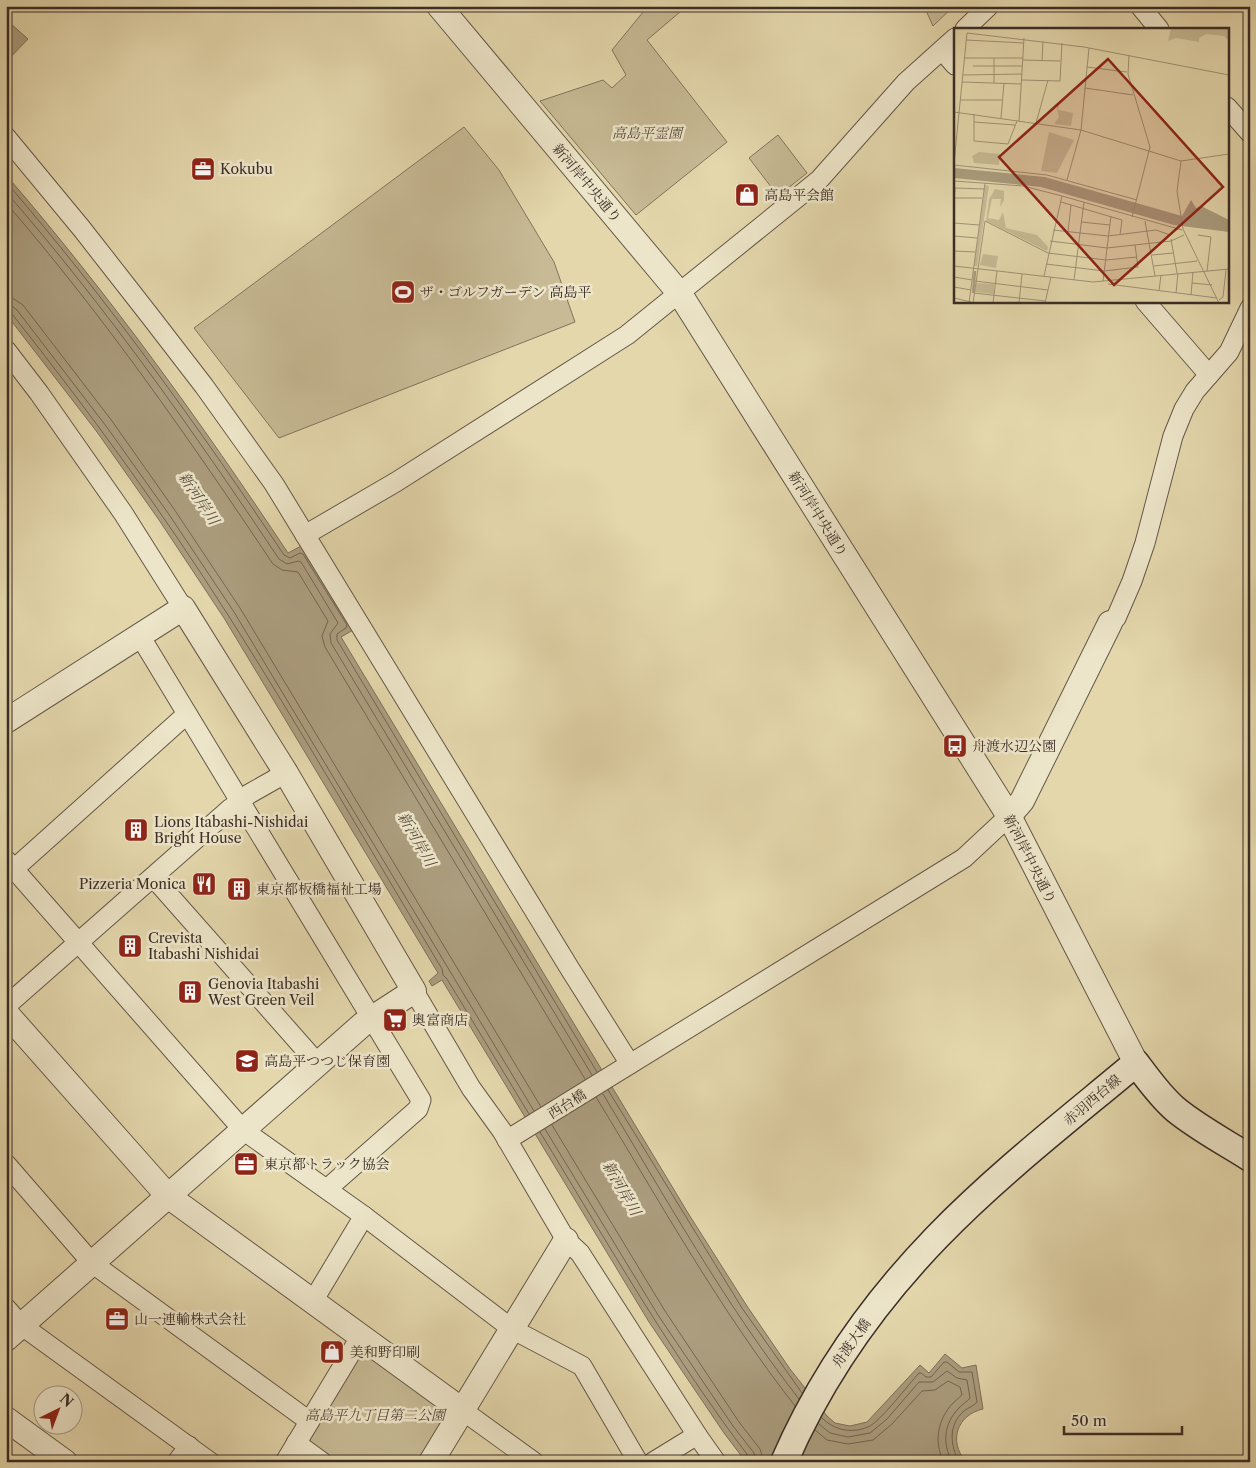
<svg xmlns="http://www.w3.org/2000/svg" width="1256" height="1468" viewBox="0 0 1256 1468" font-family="'Libre Caslon Text','Noto Serif JP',serif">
<rect width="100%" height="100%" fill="#e4d7ac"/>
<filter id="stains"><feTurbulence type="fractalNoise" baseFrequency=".004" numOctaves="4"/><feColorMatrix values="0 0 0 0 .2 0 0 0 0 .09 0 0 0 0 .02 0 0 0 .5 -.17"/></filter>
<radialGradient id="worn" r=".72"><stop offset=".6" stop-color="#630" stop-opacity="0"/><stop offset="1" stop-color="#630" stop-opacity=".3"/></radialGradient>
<!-- green -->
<g fill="#c7ba95" stroke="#81745e">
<polygon points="648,6 676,6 680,12 647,40 727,142 636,215 540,101 603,80 612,88 626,75 612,50"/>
<polygon points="924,6 954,6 933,26"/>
<polygon points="464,127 499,170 554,262 575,322 279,438 194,328"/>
<polygon points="778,135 807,173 778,196 749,158"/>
<polygon points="365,1351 445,1408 447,1416 419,1462 330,1462 307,1439 358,1352"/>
</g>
<!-- water -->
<g fill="#ab9d7e" stroke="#7e705b">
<polygon points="10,23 28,39 6,62 6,28"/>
<path d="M6 175C109 294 201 422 288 553L303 545 355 629 341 637 688 1213 747 1306 790 1369 827 1416 835 1423 850 1426 867 1422 920 1365 929 1373 945 1354 962 1368 976 1365 983 1409C957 1415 948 1441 966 1462H746L724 1433 649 1322 442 980 432 986 429 981 438 973 224 618 159 520 97 432 6 314Z"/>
</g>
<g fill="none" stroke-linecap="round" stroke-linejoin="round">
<!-- shore -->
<g stroke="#736552" stroke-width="1">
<path d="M6 182C108 300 198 426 284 555L290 558 300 553 303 554 347 625 346 628 337 634V640L597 1072"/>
<path d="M6 192C106 307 194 432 279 559L287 564 298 561 301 562 338 623 330 634 331 643 592 1075"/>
<path d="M6 203C104 316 190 440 273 564L282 570 298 572 328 621 322 636 325 647 585 1079"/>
<polyline points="6,298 14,299 23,305 112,421 174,509 240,608 541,1107"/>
<polyline points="6,306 12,306 17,310 106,426 168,513 234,612 534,1111"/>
<path d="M6 312 12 314C89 411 162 511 228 615 302 731 371 851 442 969L443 975 447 979 529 1114"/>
<polyline points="608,1090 742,1308 802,1393"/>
<path d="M603 1094C665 1197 725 1304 799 1399"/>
<path d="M596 1097C660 1202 720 1310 795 1406"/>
<polyline points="552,1125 665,1311 739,1422 760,1449 764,1462"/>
<polyline points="545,1129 658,1315 733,1426 754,1453 756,1462"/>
<path d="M540 1132C607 1242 671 1354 749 1457L750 1462"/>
<path d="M822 1418C834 1430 851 1434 868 1427 879 1423 909 1384 919 1373H921L926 1377H931L944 1362H947L959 1372H972L977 1402C974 1406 969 1407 964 1411 948 1425 950 1445 959 1462"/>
<path d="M819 1424 830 1433 848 1437 870 1433 887 1419 919 1382H933L947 1371 957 1378 967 1380 970 1398C967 1402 962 1404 958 1409 944 1424 942 1443 952 1462"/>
<path d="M815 1430 827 1440 848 1444 873 1440 892 1424 922 1391 935 1390 948 1381 960 1387 962 1395C959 1398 956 1400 953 1403 938 1419 933 1442 944 1462"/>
</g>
<defs>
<g id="minor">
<polyline points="1140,6 1159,29"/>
<polyline points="965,29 989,6"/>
<polyline points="942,50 955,65"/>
<polyline points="1227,107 1250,133"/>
<polyline points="6,137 82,229 150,316 204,386 274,484 570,969 630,1064"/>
<polyline points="1145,301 1209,375"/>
<polyline points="6,350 39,393 123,513 183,608"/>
<polyline points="305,535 396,482 627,335 819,180 906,82 955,38"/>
<polyline points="1110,623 1116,618 1132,581 1145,543 1173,436 1184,409 1195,391 1229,352 1250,308"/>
<polyline points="140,636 421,1100 418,1109 327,1189"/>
<polyline points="6,860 243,1130 364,1216 512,1329 582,1366 638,1462"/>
<polyline points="14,869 187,714"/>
<polyline points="153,877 318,1064"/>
<polyline points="414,991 471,1088 502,1131 566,1240 580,1253 697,1435 716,1462"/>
<polyline points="6,1006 231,808 249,794 286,773"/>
<polyline points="507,1140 964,858 1009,816"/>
<polyline points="6,1164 92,1263 309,1421"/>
<polyline points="313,1301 364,1216"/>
<polyline points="6,1308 21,1325 210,1462"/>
<polyline points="462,1410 534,1462"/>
<polyline points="296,1443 322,1462"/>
<polyline points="177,1462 189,1446"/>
<polyline points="285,1462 361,1336"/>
<polyline points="653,1462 697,1435"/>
</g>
<g id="tertiary">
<polyline points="439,6 680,294 1009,816 1136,1063"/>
<polyline points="6,721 183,608 286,773 414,991 363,1024 6,1339"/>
<polyline points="1009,816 1022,801 1110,623"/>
<polyline points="6,1013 168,1196 462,1410"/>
<polyline points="6,1419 65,1462"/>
<polyline points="431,1462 566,1240"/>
</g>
<path id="secondary" d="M784 1462C820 1379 874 1302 937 1237 998 1174 1069 1119 1136 1063 1148 1079 1160 1096 1175 1109 1198 1128 1225 1142 1250 1158"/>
</defs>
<!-- minor casing -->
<use href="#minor" stroke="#655848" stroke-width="21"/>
<!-- tertiary casing -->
<use href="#tertiary" stroke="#655848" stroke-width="26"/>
<!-- secondary casing -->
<use href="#secondary" stroke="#3b2d26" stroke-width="29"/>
<!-- minor -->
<use href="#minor" stroke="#ede5c9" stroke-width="19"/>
<!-- tertiary -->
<use href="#tertiary" stroke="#ede5c9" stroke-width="24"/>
<!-- secondary -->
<use href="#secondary" stroke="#ede5c9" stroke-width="26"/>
</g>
<!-- icons -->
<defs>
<symbol id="office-square" viewBox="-11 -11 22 22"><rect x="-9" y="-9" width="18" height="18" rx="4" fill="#8f2418" stroke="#ede5c9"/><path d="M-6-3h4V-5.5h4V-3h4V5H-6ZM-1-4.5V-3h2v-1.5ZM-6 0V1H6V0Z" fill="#fff"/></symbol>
<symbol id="shop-square" viewBox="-11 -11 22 22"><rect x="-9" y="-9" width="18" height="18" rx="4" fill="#8f2418" stroke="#ede5c9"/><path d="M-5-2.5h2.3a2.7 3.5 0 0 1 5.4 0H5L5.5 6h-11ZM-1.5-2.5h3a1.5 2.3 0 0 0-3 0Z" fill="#fff"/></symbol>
<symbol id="stadium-square" viewBox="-11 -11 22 22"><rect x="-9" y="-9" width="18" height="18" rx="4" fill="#8f2418" stroke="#ede5c9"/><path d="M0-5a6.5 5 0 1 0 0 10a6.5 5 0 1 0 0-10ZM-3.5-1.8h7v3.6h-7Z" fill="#fff"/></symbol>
<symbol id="bus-square" viewBox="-11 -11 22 22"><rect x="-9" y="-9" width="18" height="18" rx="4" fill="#8f2418" stroke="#ede5c9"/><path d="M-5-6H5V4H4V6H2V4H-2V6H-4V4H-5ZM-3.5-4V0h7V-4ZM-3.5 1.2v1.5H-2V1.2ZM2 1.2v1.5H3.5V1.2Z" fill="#fff"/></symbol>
<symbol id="building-square" viewBox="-11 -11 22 22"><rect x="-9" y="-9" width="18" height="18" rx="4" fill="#8f2418" stroke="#ede5c9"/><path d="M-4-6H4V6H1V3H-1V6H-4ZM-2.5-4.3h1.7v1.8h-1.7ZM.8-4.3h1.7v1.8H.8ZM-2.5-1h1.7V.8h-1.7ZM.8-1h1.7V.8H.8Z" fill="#fff"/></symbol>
<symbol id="restaurant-square" viewBox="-11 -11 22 22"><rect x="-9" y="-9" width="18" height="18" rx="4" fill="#8f2418" stroke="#ede5c9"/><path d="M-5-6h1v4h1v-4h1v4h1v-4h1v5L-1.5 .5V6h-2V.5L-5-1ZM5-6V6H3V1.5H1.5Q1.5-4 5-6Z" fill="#fff"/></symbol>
<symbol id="supermarket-square" viewBox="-11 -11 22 22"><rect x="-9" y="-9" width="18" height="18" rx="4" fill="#8f2418" stroke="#ede5c9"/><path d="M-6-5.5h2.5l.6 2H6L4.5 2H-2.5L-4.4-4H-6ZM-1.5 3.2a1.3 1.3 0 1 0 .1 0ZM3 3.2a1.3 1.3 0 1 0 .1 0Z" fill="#fff"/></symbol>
<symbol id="school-square" viewBox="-11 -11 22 22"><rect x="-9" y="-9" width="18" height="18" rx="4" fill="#8f2418" stroke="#ede5c9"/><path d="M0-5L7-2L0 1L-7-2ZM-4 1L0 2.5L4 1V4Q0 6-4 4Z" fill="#fff"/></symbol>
</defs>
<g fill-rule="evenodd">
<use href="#office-square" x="189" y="155" width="28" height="28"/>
<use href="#shop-square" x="733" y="181" width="28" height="28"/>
<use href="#stadium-square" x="389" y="278" width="28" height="28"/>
<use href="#bus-square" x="941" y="732" width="28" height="28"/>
<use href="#building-square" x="122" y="816" width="28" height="28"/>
<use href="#restaurant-square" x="190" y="870" width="28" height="28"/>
<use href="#building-square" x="225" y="875" width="28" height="28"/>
<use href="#building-square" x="116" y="932" width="28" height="28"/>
<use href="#building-square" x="176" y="978" width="28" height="28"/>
<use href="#supermarket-square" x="381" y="1006" width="28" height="28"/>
<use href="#school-square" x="233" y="1047" width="28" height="28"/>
<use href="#office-square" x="232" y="1150" width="28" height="28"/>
<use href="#office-square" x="103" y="1305" width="28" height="28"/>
<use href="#shop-square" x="318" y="1338" width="28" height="28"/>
</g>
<g text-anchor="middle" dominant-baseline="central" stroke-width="5" stroke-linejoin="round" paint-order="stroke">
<!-- park labels -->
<g font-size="14" font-style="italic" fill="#57493c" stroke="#ede5c9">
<text x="647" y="133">高島平霊園</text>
<text x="375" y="1415">高島平九丁目第二公園</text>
</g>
<!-- poi labels -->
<g font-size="14" fill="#3b2d26" stroke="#ede5c9" text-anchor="start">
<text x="220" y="169">Kokubu</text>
<text x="764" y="195">高島平会館</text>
<text x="420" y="292">ザ・ゴルフガーデン 高島平</text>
<text x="972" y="746">舟渡水辺公園</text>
<text x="154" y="822">Lions Itabashi-Nishidai<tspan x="154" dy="16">Bright House</tspan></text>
<text x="186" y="884" text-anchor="end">Pizzeria Monica</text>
<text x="256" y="889">東京都板橋福祉工場</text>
<text x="148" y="938">Crevista<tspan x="148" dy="16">Itabashi Nishidai</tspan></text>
<text x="208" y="984">Genovia Itabashi<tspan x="208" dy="16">West Green Veil</tspan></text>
<text x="412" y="1020">奥富商店</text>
<text x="264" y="1061">高島平つつじ保育園</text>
<text x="264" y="1164">東京都トラック協会</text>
<text x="134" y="1319">山一連輸株式会社</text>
<text x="350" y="1352">美和野印刷</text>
</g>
<!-- street labels -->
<g font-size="14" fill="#3b2d26" stroke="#ede5c9">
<text transform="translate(587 183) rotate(50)">新河岸中央通り</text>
<text transform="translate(818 514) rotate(58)">新河岸中央通り</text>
<text transform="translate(1030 859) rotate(63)">新河岸中央通り</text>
<text transform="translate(1092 1100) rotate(-40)">赤羽西台線</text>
<text transform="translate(567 1104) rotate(-32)">西台橋</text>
<text transform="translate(851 1343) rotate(-55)">舟渡大橋</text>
</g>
<!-- water labels -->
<g font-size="15" font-style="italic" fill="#57493c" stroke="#ede5c9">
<text transform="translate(199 498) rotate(56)">新河岸川</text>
<text transform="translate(417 839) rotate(60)">新河岸川</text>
<text transform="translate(622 1188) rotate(60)">新河岸川</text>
</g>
</g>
<!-- overview -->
<g transform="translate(954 28)">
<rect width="275" height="275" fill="#e4d7ac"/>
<path d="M217 0H275V13L270 8 252 6 245 10V14L222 10 214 13ZM102 76 105 77 104 82 119 85 117 98 100 96 105 89ZM95 104 120 112 103 145 87 143ZM25 124 46 126 45 137 20 135 18 128ZM31 157 35 158 23 238H20ZM41 161 50 163V172L46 179 47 171H38L34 190 45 192 49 184 52 200 83 207 94 219 93 223 32 193 35 171ZM29 226 44 228 42 240 26 237ZM22 255 40 256V266L21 264Z" fill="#c7ba95"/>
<path d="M0 140 91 149 228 188 237 172 242 180 247 178 275 192V204L220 197 87 159 0 150Z" fill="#ab9d7e"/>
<path fill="none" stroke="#ab9d7e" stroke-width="2.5" d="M19 265 21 243"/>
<path fill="none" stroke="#a09376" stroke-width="1" d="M12 12 70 15M175 27 174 46 196 119 178 189M11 30H69M69 32 106 33M88 33 89 13M19 38H68M133 39 173 44M9 47 68 46M68 52 106 53 108 15M8 54 67 56M40 55V30M131 60 179 67M6 72H49M0 84 127 102 227 133M20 86V113L54 116 63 93M47 90 50 55M65 93 70 10M20 94 61 97M82 95 94 52M0 135 13 5 130 19 275 47M0 137 93 147 183 172M113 152 127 102 135 20M0 153 69 158 108 168M0 170H28M0 174 1 160 30 161M107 174 168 192 166 207M191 193 201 248M127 194 156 197M0 195 25 197M99 202 154 208 202 202 216 207M114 204 117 177M244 207 257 209 253 243M0 208 23 210M217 211 223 245M96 213 153 220 217 213 230 207M0 223 21 224M198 227 219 225M92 236 150 243 184 239 181 217M0 238 139 254 275 241M200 238 243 233M90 248 108 168 228 202M0 249 18 252M120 252 130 174M21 253 94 262M149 253 157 188M238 255 258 257M154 256 263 270M0 259 17 262M205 263 207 247M20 265 91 273M222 265 224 245M237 267 239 244M0 270 17 274M265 272 269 269 272 242M15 275 31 155M19 275 31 193 94 225 152 232 183 229M39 275 43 243M65 275 68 246M91 275 97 249M265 275 229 201 223 163 227 133 275 126"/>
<path fill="#8f2418" fill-opacity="0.15" stroke="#8f2418" stroke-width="2.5" d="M154 31 269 159 160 257 45 129Z"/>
<rect width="275" height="275" fill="none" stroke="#3b2d26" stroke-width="2.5"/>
</g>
<!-- margin -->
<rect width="1256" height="1468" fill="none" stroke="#e4d7ac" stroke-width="25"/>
<rect x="8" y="8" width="1241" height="1453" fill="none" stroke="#3b2d26" stroke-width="2.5"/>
<rect x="12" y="12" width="1231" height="1443" fill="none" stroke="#3b2d26"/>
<!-- north arrow -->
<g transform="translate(58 1410) rotate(42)"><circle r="24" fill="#ede5c9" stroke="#a69b88"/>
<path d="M0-4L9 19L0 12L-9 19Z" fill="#8f2418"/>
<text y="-8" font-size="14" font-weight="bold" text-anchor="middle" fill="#3b2d26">N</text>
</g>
<!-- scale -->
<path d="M1064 1426v8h118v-8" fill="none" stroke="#3b2d26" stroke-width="2.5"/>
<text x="1071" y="1426" font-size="15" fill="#3b2d26" stroke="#ede5c9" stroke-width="4" paint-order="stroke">50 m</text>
<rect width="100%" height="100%" filter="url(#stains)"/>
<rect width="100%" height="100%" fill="url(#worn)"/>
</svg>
